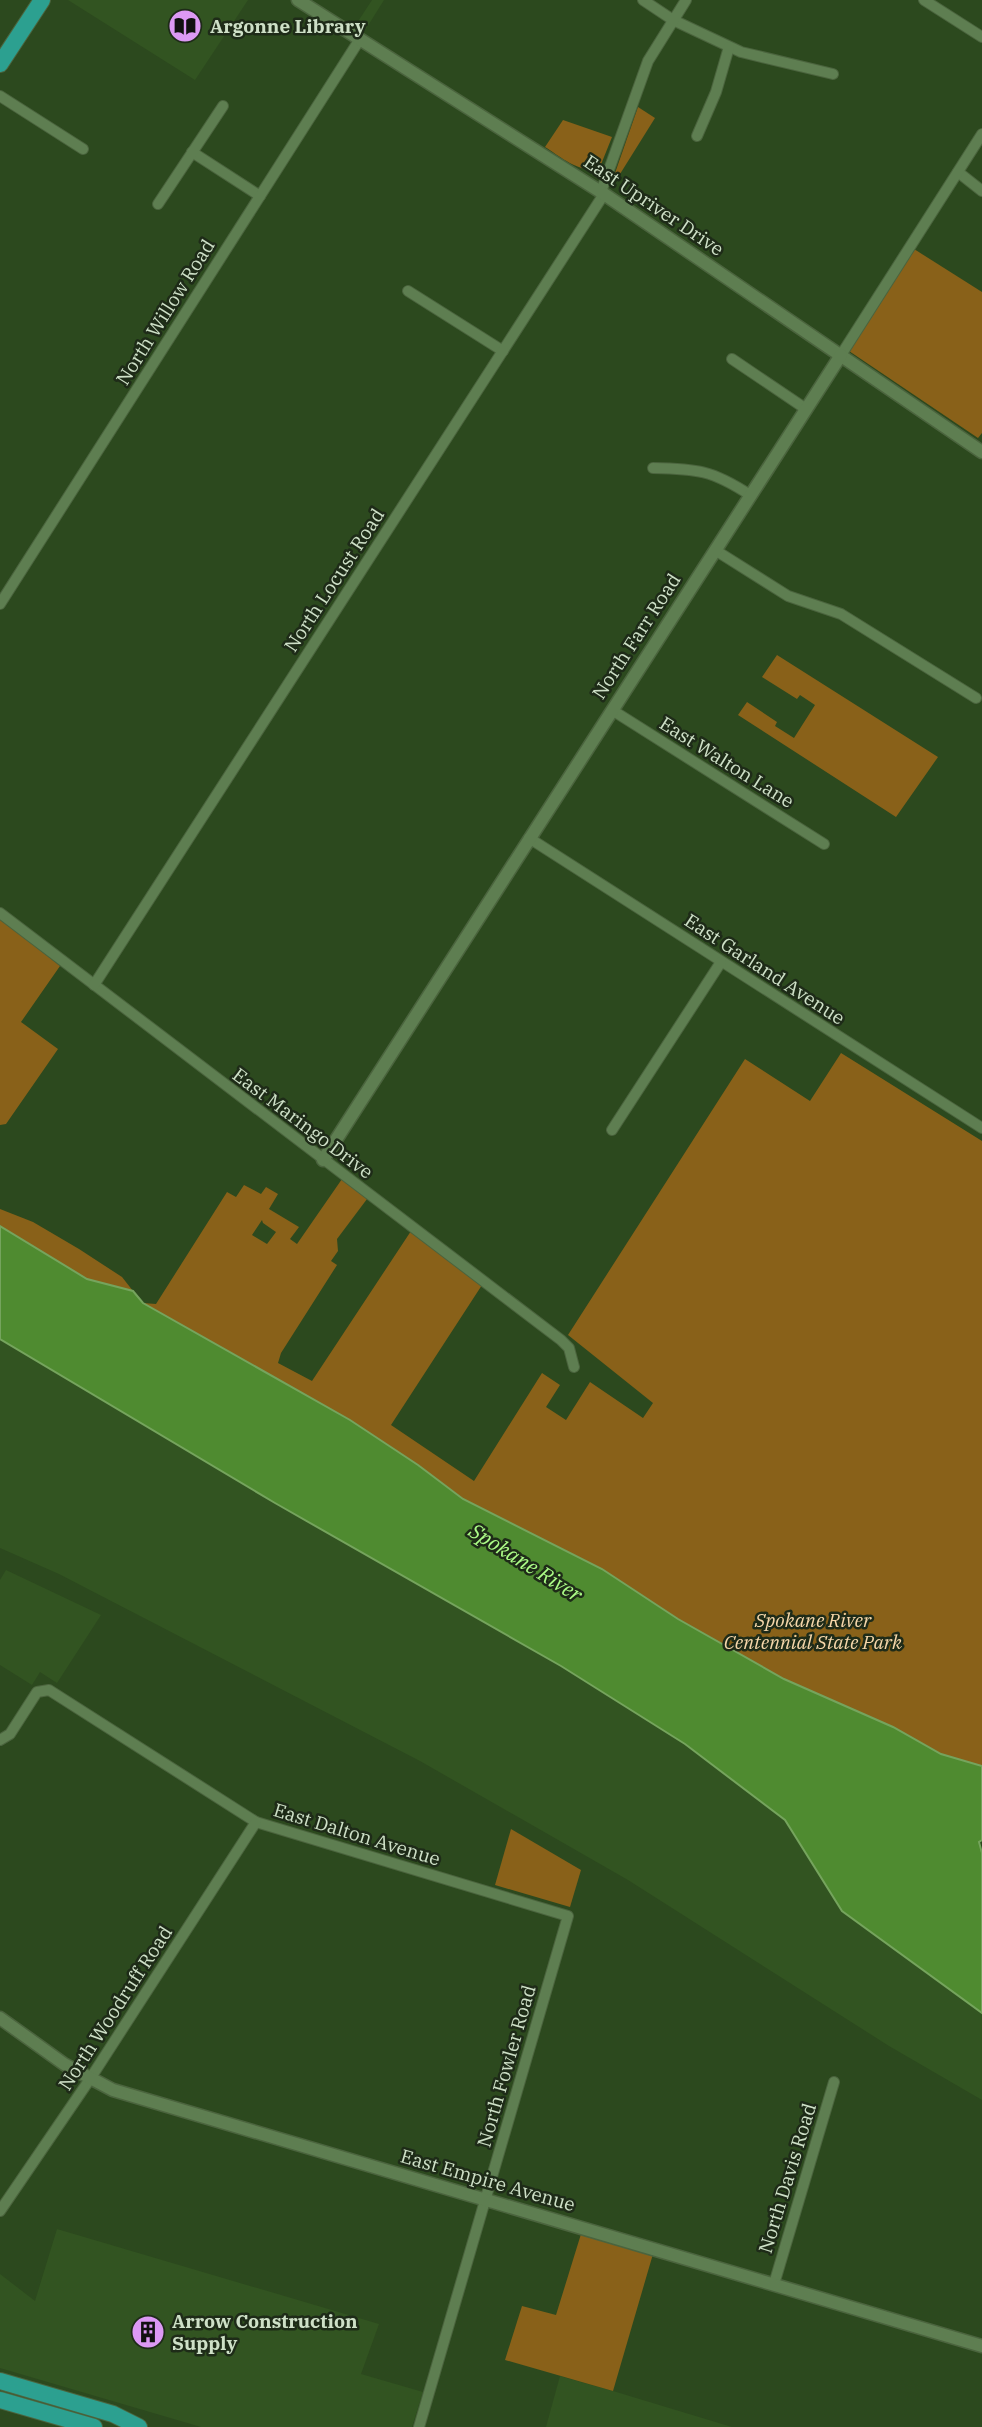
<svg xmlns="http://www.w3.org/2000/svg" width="982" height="2427" viewBox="0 0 982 2427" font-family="'IBM Plex Serif',serif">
<rect width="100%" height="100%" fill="#2c491e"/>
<!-- built -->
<g fill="#325421">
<polygon points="68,0 248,0 195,80"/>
<polygon points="372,0 384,0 364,32 355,26"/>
<polygon points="0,1339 275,1503 561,1666 685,1744 785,1820 842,1911 982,2013 982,2100 889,2046 628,1880 420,1761 59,1574 0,1548"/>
<polygon points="6,1570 101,1615 57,1683 40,1672 32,1685 0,1665 0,1580"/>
<polygon points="57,2229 379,2324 361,2374 423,2392 412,2427 201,2427 0,2368 0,2274 35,2301"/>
<polygon points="560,2376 613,2391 732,2427 546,2427"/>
</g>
<!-- green -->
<g fill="#896119" fill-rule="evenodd">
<polygon points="638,107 655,118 615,182 614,176"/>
<path d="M563 120 612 137 600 167C581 175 561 157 545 147Z"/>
<polygon points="914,249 982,292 982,433 978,438 849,351"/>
<polygon points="777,655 938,757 896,817 738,715 747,702 777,722 775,726 794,738 815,705 800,695 797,699 762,677"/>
<polygon points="0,918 60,966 21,1022 58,1049 6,1124 0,1125"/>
<path d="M841 1053 982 1141V1766L941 1755 893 1727 784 1679 678 1619 602 1569 463 1499 418 1465 350 1420 143 1303 156 1304 227 1192 236 1197 244 1185 261 1194 266 1187 278 1194 269 1209 299 1227 290 1239 297 1244 342 1179 367 1199 337 1239 338 1251 331 1261 337 1265 281 1353 278 1363 312 1381 411 1231 482 1285 391 1425 474 1481 542 1373 560 1385 546 1407 566 1420 590 1382 643 1418 653 1403 568 1335 745 1059 810 1101ZM262 1220 263 1223 276 1232 267 1244 252 1235Z"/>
<polygon points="0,1209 33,1222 79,1249 122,1277 133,1291 87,1279 0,1226"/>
<polygon points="511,1829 581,1870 570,1907 495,1885"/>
<polygon points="581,2234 653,2254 613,2391 505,2360 522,2306 556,2315"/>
</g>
<!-- water -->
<polygon fill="#4f8b30" stroke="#75a45d" stroke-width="2" points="0,1226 87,1279 133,1291 143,1303 350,1420 418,1465 463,1499 602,1569 678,1619 784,1679 893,1727 941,1754 982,1766 982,1840 979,1842 982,1853 982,2013 842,1911 785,1820 685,1744 561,1666 275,1503 0,1339"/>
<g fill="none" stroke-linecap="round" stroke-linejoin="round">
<defs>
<g id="minor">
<polyline points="643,0 673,20 741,52 833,74"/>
<polyline points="924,0 982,37"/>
<polyline points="0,96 83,149"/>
<polyline points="697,136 716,92 729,47"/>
<polyline points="192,152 260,196"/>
<polyline points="958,172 982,191"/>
<polyline points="601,192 648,61 686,0"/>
<polyline points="158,204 223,106"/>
<polyline points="408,291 503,351"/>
<polyline points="841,355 982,134"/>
<polyline points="732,359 806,409"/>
<path d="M653 468C697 469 712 470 750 495"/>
<polyline points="715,550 788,596 841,614 976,698"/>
<polyline points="0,604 360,39"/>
<polyline points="612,710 824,844"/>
<polyline points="529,838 982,1128"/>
<polyline points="0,913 561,1340 569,1348 574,1367"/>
<polyline points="94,985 604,194"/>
<polyline points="612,1130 721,962"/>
<polyline points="0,1740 10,1734 37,1692 49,1690 256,1822 568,1916 419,2427"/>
<polyline points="0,2211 90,2079 256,1822"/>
<polyline points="774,2284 834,2082"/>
</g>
<g id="tertiary">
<polyline points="298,0 604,194 982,452"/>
<polyline points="323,1160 841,355"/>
<polyline points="0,2018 64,2064 113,2090 982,2346"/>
</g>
<g id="primary">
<polyline points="0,64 42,0"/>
<polyline points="0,2381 113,2414 139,2427"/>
<polyline points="0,2400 94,2427"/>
</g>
</defs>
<!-- minor casing -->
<use href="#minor" stroke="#4b643e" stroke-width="12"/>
<!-- tertiary casing -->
<use href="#tertiary" stroke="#4b643e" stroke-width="15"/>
<!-- primary casing -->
<use href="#primary" stroke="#4b643e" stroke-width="18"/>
<!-- minor -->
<use href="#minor" stroke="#5e7e51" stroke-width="10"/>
<!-- tertiary -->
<use href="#tertiary" stroke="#5e7e51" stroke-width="12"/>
<!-- primary -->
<use href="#primary" stroke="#2ca090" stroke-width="16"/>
</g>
<!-- icons -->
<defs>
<symbol id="library-disc" viewBox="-11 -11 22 22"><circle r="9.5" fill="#dc99f4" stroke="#1e2b18"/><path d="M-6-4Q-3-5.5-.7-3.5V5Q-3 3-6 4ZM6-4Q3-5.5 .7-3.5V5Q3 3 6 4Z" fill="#111"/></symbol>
<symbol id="building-disc" viewBox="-11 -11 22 22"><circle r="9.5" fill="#dc99f4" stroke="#1e2b18"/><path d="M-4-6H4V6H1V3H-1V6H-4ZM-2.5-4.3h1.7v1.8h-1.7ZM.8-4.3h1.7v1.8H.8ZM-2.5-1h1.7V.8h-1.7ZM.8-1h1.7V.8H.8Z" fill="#111"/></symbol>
</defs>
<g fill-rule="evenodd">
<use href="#library-disc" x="166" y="7" width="38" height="38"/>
<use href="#building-disc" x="129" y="2313" width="38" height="38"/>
</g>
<g text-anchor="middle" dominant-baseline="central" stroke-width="5" stroke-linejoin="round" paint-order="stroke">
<!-- poi labels -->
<g font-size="19" font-weight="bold" fill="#cee0c7" stroke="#1e2b18" text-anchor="start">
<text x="210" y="26">Argonne Library</text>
<text x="172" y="2321">Arrow Construction<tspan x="172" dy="22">Supply</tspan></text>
</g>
<!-- street labels -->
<g font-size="19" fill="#cee0c7" stroke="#1e2b18">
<text transform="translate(654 205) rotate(34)">East Upriver Drive</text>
<text transform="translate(165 312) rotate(-58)">North Willow Road</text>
<text transform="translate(334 580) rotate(-57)">North Locust Road</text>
<text transform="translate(636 636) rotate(-57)">North Farr Road</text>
<text transform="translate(727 762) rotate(32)">East Walton Lane</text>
<text transform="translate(765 969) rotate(33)">East Garland Avenue</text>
<text transform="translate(303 1123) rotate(37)">East Maringo Drive</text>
<text transform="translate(357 1834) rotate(17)">East Dalton Avenue</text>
<text transform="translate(115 2008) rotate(-57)">North Woodruff Road</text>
<text transform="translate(506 2066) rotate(-74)">North Fowler Road</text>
<text transform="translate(787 2178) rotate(-73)">North Davis Road</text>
<text transform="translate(488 2180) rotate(16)">East Empire Avenue</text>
</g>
<!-- park labels -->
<g font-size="19" font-style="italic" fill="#f6d7aa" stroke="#1e2b18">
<text x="813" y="1620">Spokane River<tspan x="813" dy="22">Centennial State Park</tspan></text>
</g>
<!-- water labels -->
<g font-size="21" font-style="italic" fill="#acfc87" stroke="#1e2b18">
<text transform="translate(526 1562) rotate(32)">Spokane River</text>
</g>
</g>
</svg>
